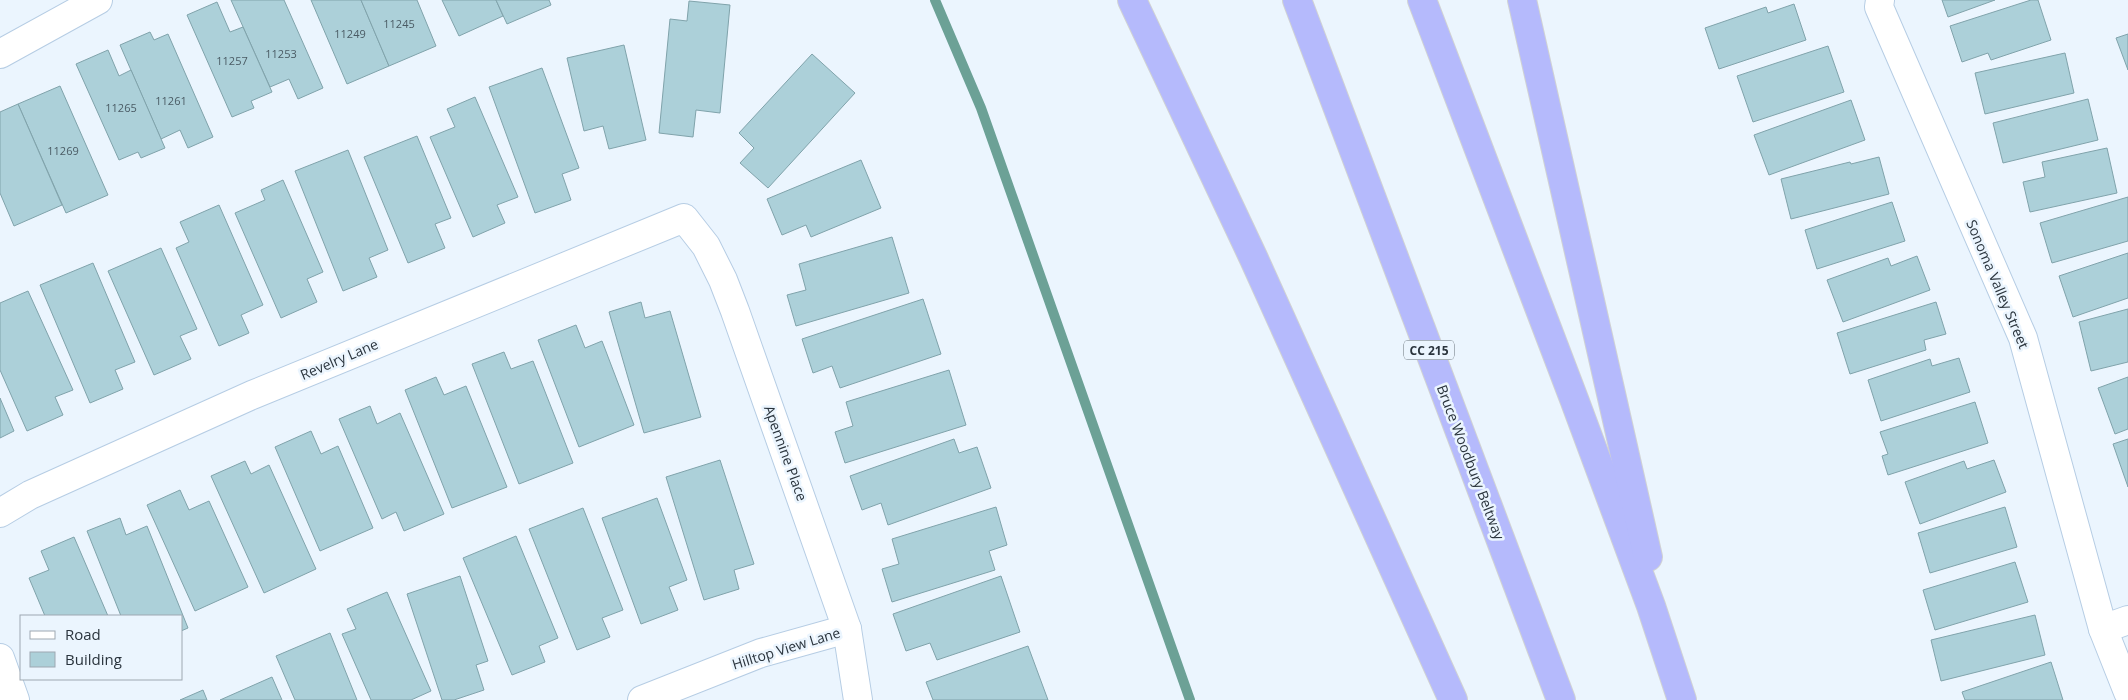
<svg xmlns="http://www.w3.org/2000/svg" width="2128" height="700" viewBox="0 0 2128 700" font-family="'Open Sans',sans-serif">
<rect width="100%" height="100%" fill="#ebf5fe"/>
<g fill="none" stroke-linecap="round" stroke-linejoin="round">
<!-- stream -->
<polyline stroke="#6ca196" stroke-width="10" points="935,0 981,108 1190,700"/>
</g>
<!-- building -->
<g fill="#acd0d9" stroke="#80a3ab">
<polygon points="231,0 284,0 323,88 298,99 289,79 270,87"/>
<polygon points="311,0 361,0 389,66 347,84"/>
<polygon points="361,0 417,0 436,46 389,66"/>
<polygon points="442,0 496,0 503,16 459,36"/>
<polygon points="496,0 549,0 551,5 507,24"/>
<polygon points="1942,0 1995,0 1948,17"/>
<polygon points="2031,0 2038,0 2051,40 1991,60 1988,53 1962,62 1950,26"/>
<polygon points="689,1 730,5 720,113 696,110 693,137 659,133 670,19 687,21"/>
<polygon points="217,2 230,32 243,27 272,92 251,101 254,108 232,117 187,15"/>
<polygon points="1794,4 1806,40 1719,69 1705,28 1766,7 1768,13"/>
<polygon points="150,32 154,40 168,34 213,137 188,148 180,130 161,139 120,45"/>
<polygon points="2128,34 2128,70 2116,38"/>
<polygon points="624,45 646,140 609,149 603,126 584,131 567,58"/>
<polygon points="1828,46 1844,92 1753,122 1737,76"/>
<polygon points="108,50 119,76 131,70 165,148 141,158 138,152 119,160 76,64"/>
<polygon points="2065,53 2074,93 1985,114 1975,73"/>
<polygon points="812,54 855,93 768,188 740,163 754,148 739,133"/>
<polygon points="542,68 579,168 562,174 571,200 535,213 489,87"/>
<polygon points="60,86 108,195 66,213 18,104"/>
<polygon points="475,97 518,197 497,205 505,223 473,237 430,137 455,127 447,109"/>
<polygon points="2088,99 2098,140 2003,163 1993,123"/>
<polygon points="1851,100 1865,140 1769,175 1754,135"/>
<polygon points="18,104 62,205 14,226 0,193 0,112"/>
<polygon points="417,136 451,218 435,224 445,248 408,263 364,157"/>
<polygon points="2107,148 2117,193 2030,212 2023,182 2045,177 2042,162"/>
<polygon points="348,150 388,250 369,258 377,277 343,291 295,171"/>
<polygon points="1879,157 1889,194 1791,219 1781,179 1850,162 1851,164"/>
<polygon points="861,160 881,208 811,237 806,225 782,235 767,199"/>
<polygon points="283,180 323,272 307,279 317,302 281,318 235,213 265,200 261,190"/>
<polygon points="2128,197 2128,241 2052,263 2040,223"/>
<polygon points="1892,202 1905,241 1817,269 1805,230"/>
<polygon points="219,205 263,305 241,315 249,333 219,346 176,248 189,242 180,222"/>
<polygon points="892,237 909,293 796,326 787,295 806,290 799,264"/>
<polygon points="161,248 197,329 180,336 191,359 154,375 108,271"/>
<polygon points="2128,253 2128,298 2073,317 2059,276"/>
<polygon points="1917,256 1930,290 1843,322 1827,280 1888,258 1891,266"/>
<polygon points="93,263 135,362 115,370 123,389 90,403 40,285"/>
<polygon points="28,291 73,390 55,397 63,415 27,431 0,370 0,303"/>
<polygon points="923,299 941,354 840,388 832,366 813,373 802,339"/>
<polygon points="641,302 645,318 670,311 701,417 644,433 609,312"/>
<polygon points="1936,302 1946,334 1924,340 1926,350 1850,374 1837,333"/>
<polygon points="2128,309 2128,362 2091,371 2079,322"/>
<polygon points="576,325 585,348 602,341 634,425 579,447 538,340"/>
<polygon points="504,352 511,369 533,361 573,463 519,484 472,364"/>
<polygon points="1959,358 1970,392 1881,421 1868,380 1930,359 1932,366"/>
<polygon points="949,370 966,425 845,463 835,432 853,426 846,402"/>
<polygon points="436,377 444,395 466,386 507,487 452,508 405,390"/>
<polygon points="2128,377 2128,429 2115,434 2098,388"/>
<polygon points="0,398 14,431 0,438"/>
<polygon points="1975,402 1988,443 1888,475 1882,456 1888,454 1880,432"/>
<polygon points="370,406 377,424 400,413 444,514 404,531 396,512 382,519 339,419"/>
<polygon points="311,431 321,454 338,446 373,528 320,551 275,447"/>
<polygon points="954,439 959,453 977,447 991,488 888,525 881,503 862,510 850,476"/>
<polygon points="2128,439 2128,487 2113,444"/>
<polygon points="720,460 754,564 734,570 739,589 704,600 666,477"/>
<polygon points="1994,460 2006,492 1920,524 1905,482 1964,461 1967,469"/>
<polygon points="245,461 251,474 269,465 316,569 264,593 211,476"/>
<polygon points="180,490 189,510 209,501 248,587 195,611 147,505"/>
<polygon points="657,498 687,580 669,587 678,610 641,624 602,518"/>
<polygon points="996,507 1007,545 989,551 995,570 892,602 882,569 899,564 892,539"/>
<polygon points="2005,507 2017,547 1930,573 1918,533"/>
<polygon points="583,508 623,610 602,618 610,637 577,650 529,529"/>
<polygon points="120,518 126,535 147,526 188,628 181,631 181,616 121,616 87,531"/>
<polygon points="516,536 558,638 539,646 545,662 512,675 463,558"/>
<polygon points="74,537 108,616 45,616 29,578 49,570 41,551"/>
<polygon points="2015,562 2028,602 1935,630 1923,590"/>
<polygon points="460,576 488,661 476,665 484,690 454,700 442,700 407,594"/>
<polygon points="1001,576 1020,632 937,660 930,643 906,651 893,614"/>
<polygon points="387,592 431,691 411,700 371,700 342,634 356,629 347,609"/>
<polygon points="2035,615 2045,655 1941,681 1931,640"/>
<polygon points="330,633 357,700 295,700 276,656"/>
<polygon points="1028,646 1048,700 933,700 926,682"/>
<polygon points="2051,662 2063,700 1965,700 1962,692"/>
<polygon points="272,677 282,700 220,700"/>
<polygon points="203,690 207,700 180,700"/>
</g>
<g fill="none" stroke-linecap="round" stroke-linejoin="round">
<defs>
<g id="minor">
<polyline points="1880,0 1879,7 2023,338 2103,629 2128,692"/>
<polyline points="0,54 98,0"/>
<polyline points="0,513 30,495 252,395 684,218 706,246 723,280 735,311 847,629 858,700"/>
<polyline points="2103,629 2128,620"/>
<polyline points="0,658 15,700"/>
<polyline points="642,700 761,653 847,629"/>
</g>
<g id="highway">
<polyline points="1132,0 1254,259 1453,700"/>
<polyline points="1297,0 1561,700"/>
<polyline points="1422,0 1574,399 1651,606 1682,700"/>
<polyline points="1522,0 1648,557"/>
</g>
</defs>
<!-- minor casing -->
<use href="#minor" stroke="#b6cde4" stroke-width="30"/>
<!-- highway casing -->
<use href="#highway" stroke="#d0d2d4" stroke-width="30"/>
<!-- minor -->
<use href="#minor" stroke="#fff" stroke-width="28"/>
<!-- highway -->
<use href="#highway" stroke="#b5bafc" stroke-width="28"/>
</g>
<g text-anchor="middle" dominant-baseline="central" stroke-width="5" stroke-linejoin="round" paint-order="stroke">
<!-- number labels -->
<g font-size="11" fill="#4a5b64">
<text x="399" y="23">11245</text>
<text x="350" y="33">11249</text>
<text x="281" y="53">11253</text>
<text x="232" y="60">11257</text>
<text x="171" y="100">11261</text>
<text x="121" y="107">11265</text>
<text x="63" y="150">11269</text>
</g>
<!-- shield labels -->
<rect fill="#ebf5fe" stroke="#646e77" stroke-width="1" x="1404" y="340.5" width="50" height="19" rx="4"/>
<g font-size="12" font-weight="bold" fill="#2a343d">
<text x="1429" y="350">CC 215</text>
</g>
<!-- street labels -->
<g font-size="14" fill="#2a343d" stroke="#ebf5fe">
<text transform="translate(1998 284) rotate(67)">Sonoma Valley Street</text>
<text transform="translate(339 359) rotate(-23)">Revelry Lane</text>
<text transform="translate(786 453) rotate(70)">Apennine Place</text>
<text transform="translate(1471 462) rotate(69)">Bruce Woodbury Beltway</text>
<text transform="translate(786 648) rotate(-17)">Hilltop View Lane</text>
</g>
</g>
<!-- legend -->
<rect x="20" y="615" width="162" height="65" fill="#ebf5fe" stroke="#9ea8b1"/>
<rect x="30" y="631" width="25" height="8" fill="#ffffff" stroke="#9ea8b1"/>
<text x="65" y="640" font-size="15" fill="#2a343d">Road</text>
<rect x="30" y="652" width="25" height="15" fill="#acd0d9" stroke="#9ea8b1"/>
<text x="65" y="665" font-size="15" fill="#2a343d">Building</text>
</svg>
